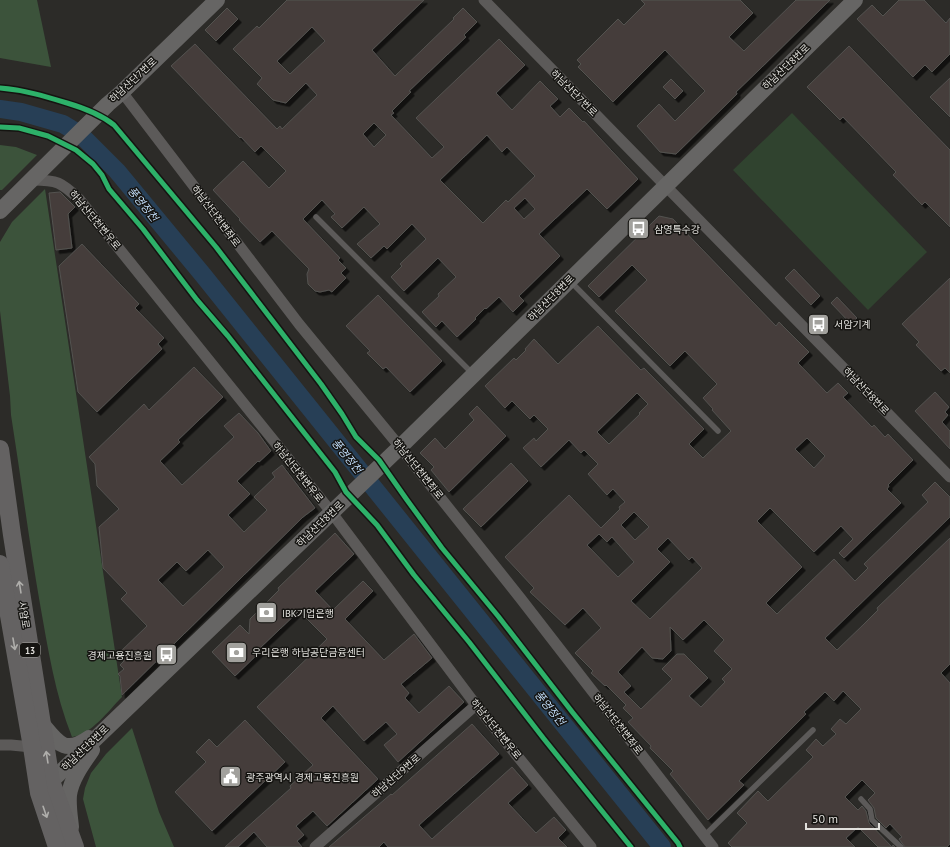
<svg xmlns="http://www.w3.org/2000/svg" width="950" height="847" viewBox="0 0 950 847" font-family="'PT Sans','Noto Sans KR',sans-serif">
<defs>
<filter id="shadow"><feDropShadow dx="3.5" dy="3.5" stdDeviation="0" flood-color="#0009"/></filter>
</defs>
<rect width="100%" height="100%" fill="#2c2b28"/>
<!-- green -->
<polygon fill="#30432f" points="792,113 927,252 868,310 733,170"/>
<!-- forest -->
<g fill="#3c533b">
<polygon points="0,0 37,0 51,67 0,58"/>
<polygon points="0,145 16,147 37,155 2,190 0,190"/>
<path d="M45 189 122 697C109 710 91 735 72 737 55 694 48 649 40 604 29 541 21 478 11 415L10 396 0 311V242L12 222Z"/>
<polygon points="132,728 159,812 174,847 96,847 83,799 85,788 91,773 106,754"/>
</g>
<g fill="none" stroke-linecap="round" stroke-linejoin="round">
<!-- river -->
<polyline stroke="#273f56" stroke-width="18" points="0,109 21,112 63,124 81,135 117,171 203,275 662,847"/>
</g>
<!-- building -->
<g fill="#453e3a" stroke="#535250" fill-rule="evenodd" filter="url(#shadow)">
<path d="M287 0H424L372 50 395 76 454 19 453 18 463 8 477 22 464 35 466 37 409 91 411 92 392 111 394 113 391 115 432 158 444 147 416 118 499 39 525 65 496 93 512 110 540 81 558 99 550 106 560 117 569 108 583 122 584 121 638 179 607 209 587 189 539 234 560 256 519 296 524 301 513 312 499 297 486 309 485 308 475 318 476 319 457 337 442 321 436 327 422 312 439 296 438 294 456 277 438 258 404 291 391 277 402 266 400 264 426 239 412 224 387 249 384 246 371 258 357 244 380 224 364 207 342 228 331 217 335 214 322 200 303 219 340 258 338 260 346 268 341 273 346 278 332 292 329 290 320 292 315 291 308 284 307 274 309 269 272 231 260 242 239 220 240 219 213 190 243 161 269 188 286 171 261 146 255 152 241 137 240 138 171 66 195 44 277 129 280 126 282 129 317 95 306 83 286 103 273 100 257 84 262 78 233 49 257 26 259 28ZM312 27 325 41 290 74 277 61ZM374 123 386 135 374 147 363 134ZM487 135 502 152 507 147 535 176 508 202 506 200 483 223 440 180ZM525 198 535 209 524 219 514 208Z"/>
<polygon points="641,0 740,0 753,13 729,37 744,51 796,0 830,0 760,69 736,92 737,94 676,154 660,152 637,126 659,104 675,121 705,91 665,50 613,102 578,67 581,64 577,60 618,19 624,25 645,4"/>
<polygon points="899,0 924,0 946,23 950,18 950,54 932,72 925,65 913,77 857,19 872,5 883,16"/>
<polygon points="227,8 238,19 216,41 205,30"/>
<polygon points="849,46 950,150 950,227 925,202 922,205 893,175 896,172 843,117 840,120 807,87"/>
<polygon points="950,78 950,117 930,97"/>
<polygon points="671,79 683,91 675,99 663,87"/>
<polygon points="60,192 75,207 68,214 72,248 56,250 49,193"/>
<path d="M659 216 673 219 776 326 779 322 809 352 798 363 827 393 838 383 848 393 843 397 872 427 874 425 885 437 888 434 913 460 888 485 889 486 887 489 901 503 844 558 839 553 853 539 841 526 814 552 770 508 757 521 802 567 766 603 777 614 834 559 855 581 868 568 864 564 928 502 922 495 935 482 950 497V517L825 638 837 650 864 624 878 610 877 608 950 538V664L941 673 950 683V844L947 847H905L899 839 902 837 890 824 886 828 876 818 874 808 868 800 875 793 862 780 845 797 858 810 862 806 866 811 869 823 892 847 893 845 895 847H878L858 827 846 838 855 847H732L728 843 747 823 737 813 758 791 768 801 813 757 806 750 816 739 823 746 836 734 831 729 840 719 846 724 861 709 843 691 834 701 825 692 804 712 806 714 739 781 744 785 708 820 670 774 673 771 650 748 651 746 628 722 633 718 623 708 626 705 606 685 605 686 591 673 593 671 575 653 601 628 583 608 565 625 530 592 534 588 505 557 569 495 601 528 620 509 619 507 625 502 613 489 607 495 588 474 598 464 584 450 581 453 569 440 541 467 523 448 534 438 536 441 548 429 534 415 530 419 512 401 505 408 485 386 514 358 516 360 526 350 525 349 534 339 558 364 598 326 641 370 644 368 704 429 689 444 703 458 731 431 712 410 713 409 703 398 717 384 685 351 670 366 615 311 647 280 632 265 599 297 588 286ZM637 393 648 404 639 413 640 414 609 444 597 432ZM807 438 825 456 814 468 795 449ZM634 512 649 527 635 540 621 525ZM599 534 607 542 612 537 634 562 618 577 587 545ZM668 538 689 560 692 557 702 568 650 619 631 601 670 562 657 549ZM704 620 724 640 714 651 732 669 722 679 725 682 701 707 689 696 708 678 684 654H677L662 669 672 679 641 709 624 692 631 686 618 672 642 647 652 658 663 659 671 651 670 627 683 640Z"/>
<polygon points="82,244 139,304 135,308 164,338 158,344 162,349 97,412 78,392 59,266"/>
<polygon points="794,269 820,296 811,305 785,278"/>
<polygon points="950,278 950,373 945,368 941,371 916,345 919,342 902,324"/>
<polygon points="378,295 442,361 410,392 386,367 383,369 367,353 370,351 346,326"/>
<polygon points="837,297 857,318 851,324 831,303"/>
<path d="M194 367 223 397 178 440 180 442 160 461 182 485 234 437 224 426 239 413 258 433 271 451 259 462 258 461 237 481 250 494 228 515 244 532 267 510 254 497 275 477 272 473 282 465 315 508 303 517 122 695 120 676 118 674 124 669 120 665 124 661 118 654 147 626 121 599 127 593 103 568 99 527 119 509 97 486 95 464 89 457 144 404 149 410ZM208 550 224 567 183 606 158 580 177 562 186 571Z"/>
<polygon points="935,392 949,407 945,412 948,415 942,422 950,431 950,449 915,411"/>
<polygon points="477,406 506,436 449,492 431,470 434,467 420,453 435,438 445,449 474,420 469,414"/>
<polygon points="511,463 528,481 481,527 463,509"/>
<polygon points="335,533 354,554 315,591 333,610 363,581 373,591 345,619 384,660 414,634 432,658 401,684 409,693 405,698 419,713 449,686 464,702 398,762 384,745 397,734 386,722 364,741 333,706 321,718 378,779 327,826 313,811 296,826 304,835 297,841 302,847 267,847 254,832 238,847 225,847 291,788 290,786 313,765 257,707 327,639 299,611 261,647 263,649 235,676 212,652 240,625 249,634 250,619 279,590 278,588"/>
<polygon points="245,720 285,762 212,831 175,792 206,762 196,752 209,739 217,747"/>
<polygon points="472,724 499,754 419,825 432,839 512,767 528,785 508,803 536,833 554,817 566,830 558,838 567,847 388,847 384,842 379,847 329,847 391,794 392,795"/>
</g>
<g fill="none" stroke-linecap="round" stroke-linejoin="round">
<!-- lane -->
<g stroke="#5c5a59" stroke-width="5.5">
<polyline points="316,217 473,374"/>
<polyline points="571,282 718,431"/>
<polyline points="861,799 870,809 872,820 901,847"/>
<polyline points="704,836 813,730"/>
</g>
<!-- street -->
<g stroke="#5c5a59" stroke-width="11">
<polyline points="484,0 950,477"/>
<polyline points="122,92 299,324 400,447 521,599 713,847"/>
<path d="M33 180C57 180 61 182 79 199L332 513 476 705 591 847"/>
<polyline points="0,745 11,745 32,747"/>
<polyline points="315,847 476,705"/>
</g>
<!-- secondary -->
<g stroke="#666564" stroke-width="16">
<polyline points="0,211 108,104 122,92 217,0"/>
<path d="M42 724C58 743 64 755 89 738"/>
<polyline points="43,789 400,447 855,0"/>
<path d="M71 827C70 817 68 806 69 795 71 779 83 763 92 750"/>
</g>
<!-- primary -->
<g stroke="#646262" stroke-width="18">
<polyline points="0,449 12,535 51,781 75,847"/>
<polyline points="0,564 32,747 39,793 57,847"/>
</g>
<defs>
<g id="cycleway">
<path d="M0 88C24 90 44 96 67 103 84 108 100 114 114 125L216 247 321 384 342 414 356 437 379 460 407 500 442 548 498 616 573 713 678 843 680 847"/>
<polyline points="0,127 19,128 48,136 76,150 93,164 102,175 109,189 143,229 197,300 228,336 335,472 346,492 377,525 414,575 469,642 544,739 631,847"/>
</g>
</defs>
<!-- cycleway casing -->
<use href="#cycleway" stroke="#151411" stroke-width="8"/>
<!-- cycleway -->
<use href="#cycleway" stroke="#2db169" stroke-width="5"/>
</g>
<!-- one-way arrows -->
<defs><path id="oneway-shaft" d="M-6 0H5M1.5-3L5.5 0L1.5 3" fill="none" stroke-width="1.6" stroke-linecap="round" stroke-linejoin="round"/></defs>
<g stroke="#afaeab">
<use href="#oneway-shaft" transform="translate(20 587) rotate(-99)"/>
<use href="#oneway-shaft" transform="translate(14 644) rotate(80)"/>
<use href="#oneway-shaft" transform="translate(47 757) rotate(-99)"/>
<use href="#oneway-shaft" transform="translate(45 812) rotate(71)"/>
</g>
<!-- icons -->
<defs>
<symbol id="bus-square" viewBox="-11 -11 22 22"><rect x="-9" y="-9" width="18" height="18" rx="4" fill="#a2a19d" stroke="#151411"/><path d="M-5-6H5V4H4V6H2V4H-2V6H-4V4H-5ZM-3.5-4V0h7V-4ZM-3.5 1.2v1.5H-2V1.2ZM2 1.2v1.5H3.5V1.2Z" fill="#fff"/></symbol>
<symbol id="bank-square" viewBox="-11 -11 22 22"><rect x="-9" y="-9" width="18" height="18" rx="4" fill="#a2a19d" stroke="#151411"/><path d="M-6-4H6V4H-6ZM0-2.3a2.3 2.3 0 1 0 0 4.6a2.3 2.3 0 1 0 0-4.6Z" fill="#fff"/></symbol>
<symbol id="civic-square" viewBox="-11 -11 22 22"><rect x="-9" y="-9" width="18" height="18" rx="4" fill="#a2a19d" stroke="#151411"/><path d="M-.6-6.5H3V-4.5H.6V-3L4-1V1h2V6H-6V1h2V-1L-.6-3ZM-1.2 2.5V6h2.4V2.5Z" fill="#fff"/></symbol>
</defs>
<g fill-rule="evenodd">
<use href="#bus-square" x="626" y="216" width="25" height="25"/>
<use href="#bus-square" x="806" y="312" width="25" height="25"/>
<use href="#bank-square" x="254" y="600" width="25" height="25"/>
<use href="#bank-square" x="224" y="640" width="25" height="25"/>
<use href="#bus-square" x="154" y="642" width="25" height="25"/>
<use href="#civic-square" x="218" y="764" width="25" height="25"/>
</g>
<g text-anchor="middle" dominant-baseline="central" stroke-width="3" stroke-linejoin="round" paint-order="stroke">
<!-- shield labels -->
<rect fill="#151411" stroke="#a4a39f" stroke-width="1" x="20" y="643" width="20" height="14" rx="3"/>
<g font-size="9" font-weight="bold" fill="#e1e0dc">
<text x="30" y="650">13</text>
</g>
<!-- street labels -->
<g font-size="10" fill="#e1e0dc" stroke="#151411">
<text transform="translate(786 67) rotate(-44)">하남산단8번로</text>
<text transform="translate(133 80) rotate(-43)">하남산단7번로</text>
<text transform="translate(574 93) rotate(45)">하남산단7번로</text>
<text transform="translate(216 216) rotate(53)">하남산단천변좌로</text>
<text transform="translate(95 220) rotate(50)">하남산단천변우로</text>
<text transform="translate(551 298) rotate(-45)">하남산단8번로</text>
<text transform="translate(866 391) rotate(46)">하남산단8번로</text>
<text transform="translate(418 469) rotate(51)">하남산단천변좌로</text>
<text transform="translate(298 472) rotate(51)">하남산단천변우로</text>
<text transform="translate(320 524) rotate(-44)">하남산단8번로</text>
<text transform="translate(24 615) rotate(81)">사암로</text>
<text transform="translate(618 724) rotate(52)">하남산단천변좌로</text>
<text transform="translate(496 729) rotate(51)">하남산단천변우로</text>
<text transform="translate(85 748) rotate(-44)">하남산단8번로</text>
<text transform="translate(396 776) rotate(-41)">하남산단9번로</text>
</g>
<!-- poi labels -->
<g font-size="10" fill="#e1e0dc" stroke="#151411" text-anchor="start">
<text x="654" y="229">삼영특수강</text>
<text x="834" y="324">서암기계</text>
<text x="282" y="613">IBK기업은행</text>
<text x="252" y="652">우리은행 하남공단금융센터</text>
<text x="152" y="655" text-anchor="end">경제고용진흥원</text>
<text x="246" y="777">광주광역시 경제고용진흥원</text>
</g>
<!-- water labels -->
<g font-size="11" font-style="italic" fill="#c2defb" stroke="#151411">
<text transform="translate(143 204) rotate(51)">풍영정천</text>
<text transform="translate(347 456) rotate(51)">풍영정천</text>
<text transform="translate(550 708) rotate(51)">풍영정천</text>
</g>
</g>
<!-- scale -->
<path d="M806 823v6h73v-6" fill="none" stroke="#e1e0dc" stroke-width="2"/>
<text x="812" y="823" font-size="12" fill="#e1e0dc" stroke="#151411" stroke-width="3" paint-order="stroke">50 m</text>
</svg>
